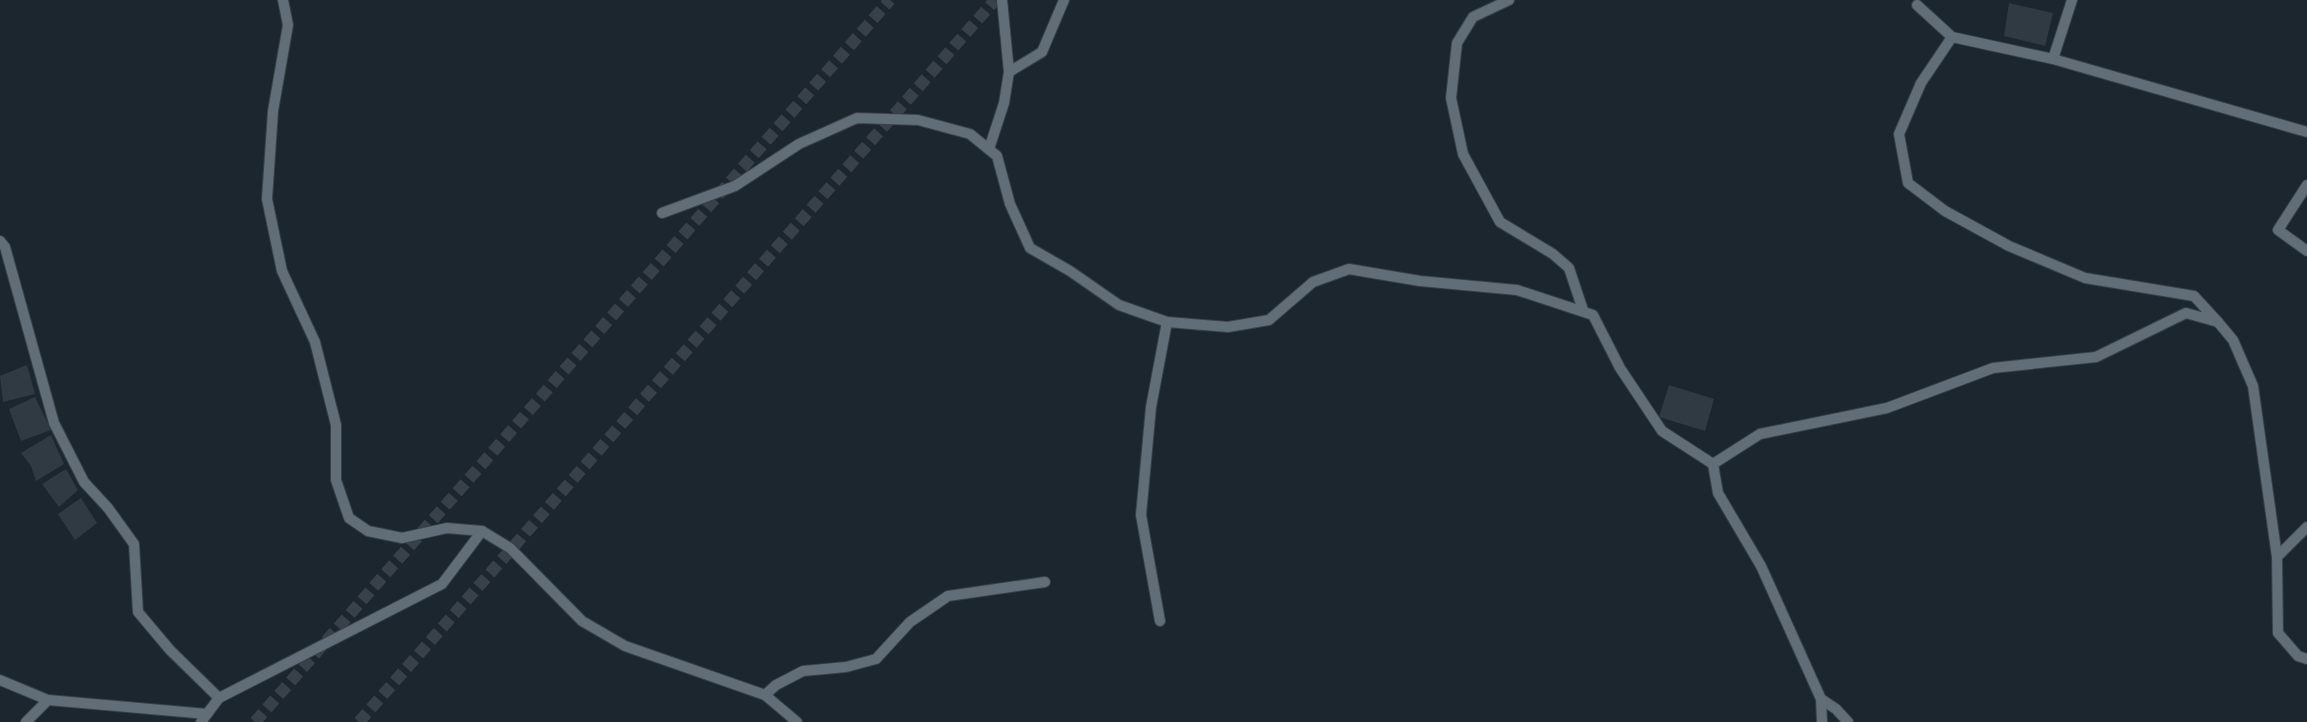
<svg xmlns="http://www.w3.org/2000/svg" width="2307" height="722" viewBox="0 0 2307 722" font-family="Manrope,sans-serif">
<rect width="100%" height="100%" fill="#1c262e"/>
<!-- building -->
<g fill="#303a43">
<polygon points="2009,3 2053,13 2045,46 2004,36"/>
<polygon points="27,365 35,394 3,402 0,376"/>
<polygon points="1669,385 1714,399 1705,431 1659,417"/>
<polygon points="35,397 51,430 21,441 9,409"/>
<polygon points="51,435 64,464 36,481 31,466 21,453"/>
<polygon points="66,469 78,490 59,507 42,484"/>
<polygon points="81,498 97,523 75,540 58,514"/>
</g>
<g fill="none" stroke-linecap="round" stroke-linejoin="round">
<!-- highway-tunnel -->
<g stroke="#384149" stroke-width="12" stroke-dasharray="12 6" stroke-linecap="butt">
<polyline points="255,722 890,0"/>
<polyline points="359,722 995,0"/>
</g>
<defs>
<g id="street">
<polyline points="283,0 288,25 273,111 267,199 282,271 315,342 336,425 336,480 349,518 368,531 402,538 447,528 482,531 510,548 582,621 625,646 765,695 797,722"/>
<polyline points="1509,0 1473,17 1457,43 1451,98 1463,154 1500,222 1553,254 1569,268 1583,310"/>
<polyline points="1917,5 1952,37 2053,59 2307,132"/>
<polyline points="2053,59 2072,0"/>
<polyline points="1009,72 1042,52 1064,0"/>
<polyline points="989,149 1004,103 1009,72 1002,0"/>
<polyline points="2307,185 2278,230 2307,251"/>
<polyline points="662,213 735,186 799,144 857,118 918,120 970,134 997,156 1010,204 1030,248 1070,271 1119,305 1167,322 1228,327 1269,320 1313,282 1349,269 1420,281 1517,290 1593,315 1620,368 1662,431 1713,464"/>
<polyline points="0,241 5,247 54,423 84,482 108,508 134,544 138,612 170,650 219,698"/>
<polyline points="2218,322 2233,340 2253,386 2277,557 2278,633 2298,656 2307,659"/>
<polyline points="2277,557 2307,527"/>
<polyline points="1160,621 1141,515 1151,407 1167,322"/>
<polyline points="0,680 48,700"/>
<polyline points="765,695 776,685 803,671 846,667 876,659 910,622 948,596 1045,582"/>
<polyline points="1821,699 1836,709 1848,722"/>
<polyline points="26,722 48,700 207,714"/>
<polyline points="201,722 219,698 442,584 482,531"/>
<polyline points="1822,722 1821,699 1761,566 1718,493 1713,464 1760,434 1887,408 1993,368 2096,357 2186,313 2218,322 2194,296 2085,278 2009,246 1945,211 1908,183 1899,134 1921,83 1952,37"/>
</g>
</defs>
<!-- street casing -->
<use href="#street" stroke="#384047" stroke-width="12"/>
<!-- street -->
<use href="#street" stroke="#616d77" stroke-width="10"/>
</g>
</svg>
